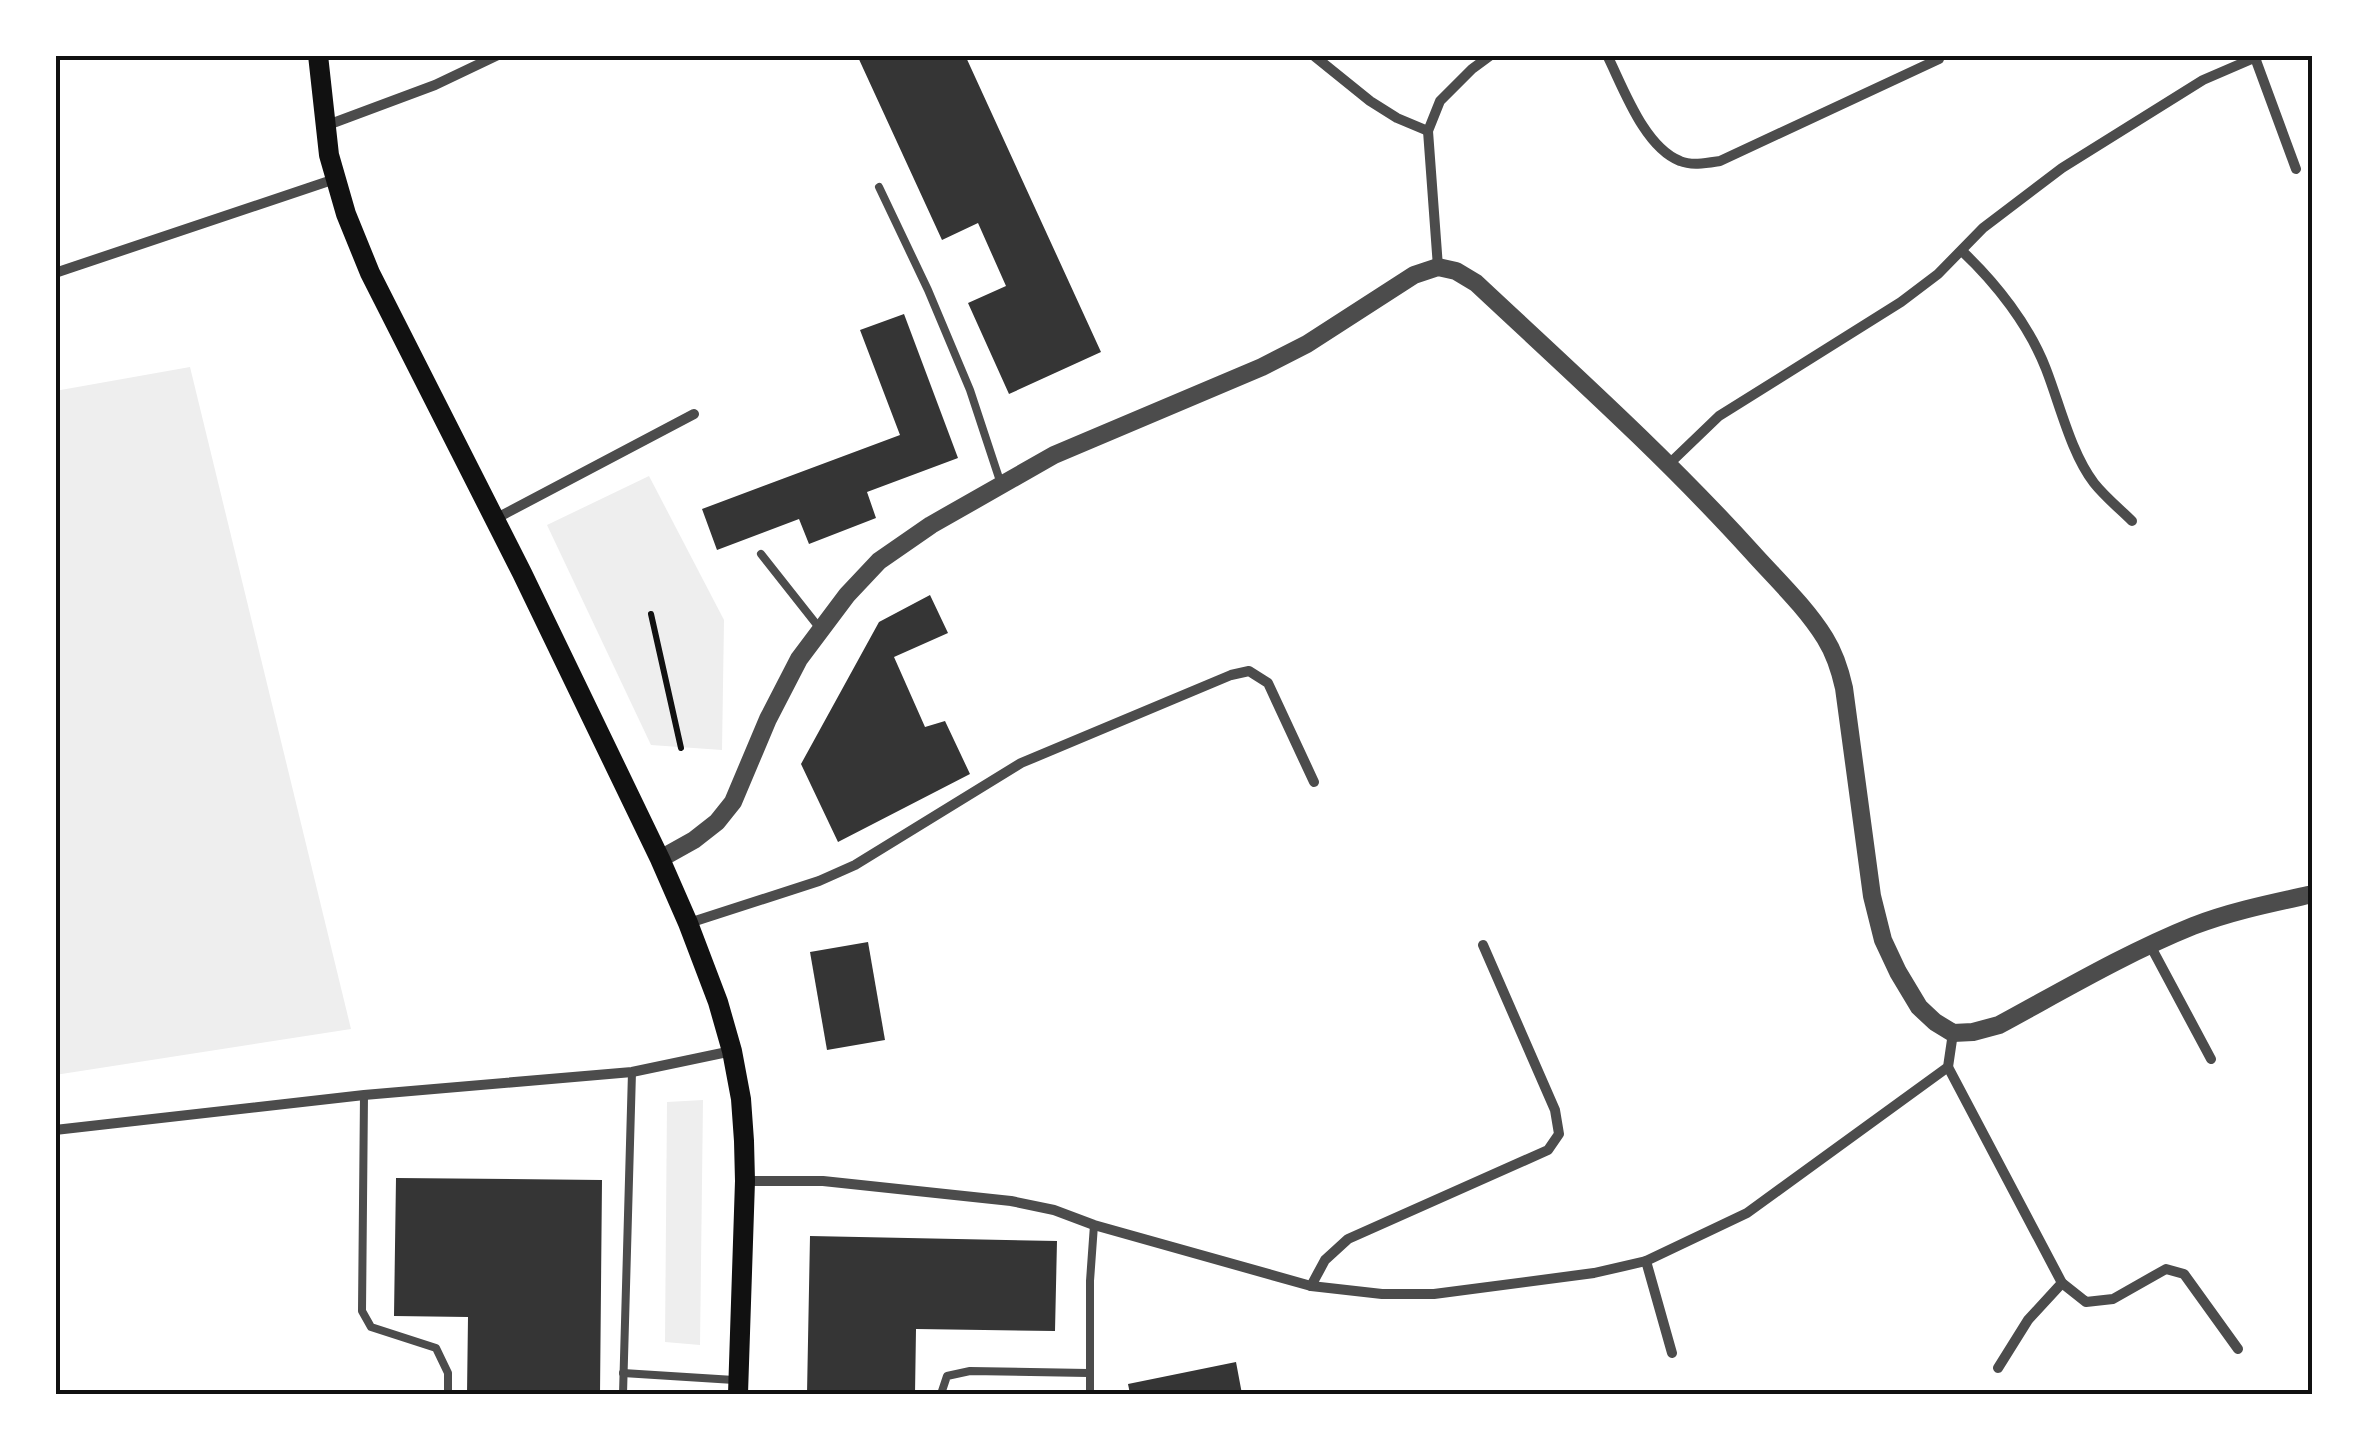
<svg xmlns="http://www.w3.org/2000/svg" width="2368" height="1449" viewBox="0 0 2368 1449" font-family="Helvetica,sans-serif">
<rect width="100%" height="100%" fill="#fff"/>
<!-- green -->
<g fill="#eee">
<polygon points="190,367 351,1029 55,1075 55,391"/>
<polygon points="649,476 724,620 722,750 651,745 547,525"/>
<polygon points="703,1100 700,1345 665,1342 667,1102"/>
</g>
<!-- building -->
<g fill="#353535">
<polygon points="857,55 965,55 1101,352 1009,394 968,303 1006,286 978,223 942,240"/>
<polygon points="904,314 958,458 867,492 876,518 809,544 799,519 717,550 702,509 900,435 860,330"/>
<polygon points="930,595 948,633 894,657 925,727 945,721 970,774 838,842 801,764 879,622"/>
<polygon points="868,942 885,1040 827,1050 810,952"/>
<polygon points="396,1178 602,1180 600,1394 467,1394 468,1317 394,1316"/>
<polygon points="810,1236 1057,1241 1055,1331 916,1329 915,1394 807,1394"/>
<polygon points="1236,1362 1242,1394 1130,1394 1128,1384"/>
</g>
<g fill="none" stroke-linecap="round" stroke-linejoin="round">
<!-- path -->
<polyline stroke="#111" stroke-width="6" points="651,614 681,748"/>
<!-- service -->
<g stroke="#4c4c4c" stroke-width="8">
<polyline points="879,187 928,290 970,390 1001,484"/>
<polyline points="761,554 821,630"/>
<polyline points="364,1095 362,1311 371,1327 436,1348 448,1373 448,1394"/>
<polyline points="623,1373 734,1380"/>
<polyline points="623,1394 632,1072"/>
<polyline points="941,1394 947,1376 970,1371 1088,1373"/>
<polyline points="1090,1394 1090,1281 1094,1225"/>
</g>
<!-- minor -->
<g stroke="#4c4c4c" stroke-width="10">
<polyline points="1313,55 1370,101 1397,118 1428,131"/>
<path d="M1607 55C1623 87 1644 147 1680 161 1692 166 1707 163 1720 161L1939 59"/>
<polyline points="2254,55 2296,169"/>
<polyline points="325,126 435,85 498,55"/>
<path d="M1962 251C1996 283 2029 325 2046 369 2060 405 2071 453 2094 483 2105 497 2120 509 2132 521"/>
<polyline points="1438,267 1428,131 1440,101 1472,69 1491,55"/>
<polyline points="55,273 335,179"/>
<polyline points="1668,465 1719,416 1901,302 1938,274 1983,228 2062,168 2203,80 2261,55"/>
<polyline points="495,519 694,414"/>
<polyline points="689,923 819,881 855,865 1021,763 1231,675 1249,671 1268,683 1314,782"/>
<polyline points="2150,945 2211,1059"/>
<polyline points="1948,1067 2062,1283 2086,1302 2113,1299 2166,1269 2184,1274 2238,1349"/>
<polyline points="55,1130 364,1095 632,1072 732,1051"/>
<polyline points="745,1181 823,1181 1011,1201 1054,1210 1094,1225 1311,1286 1382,1294 1434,1294 1594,1273 1646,1261 1747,1213 1948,1067 1953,1033"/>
<polyline points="1646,1261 1672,1353"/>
<polyline points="1311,1286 1325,1260 1348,1239 1548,1150 1559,1134 1555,1110 1483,945"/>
<polyline points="1998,1368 2028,1320 2062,1283"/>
</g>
<!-- tertiary -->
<path stroke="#4c4c4c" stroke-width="18" d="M660 859 694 840 717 822 733 802 768 719 799 659 847 595 879 561 931 525 1054 455 1262 367 1307 344 1414 275 1438 267 1456 271 1476 283C1569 370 1665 456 1751 551 1776 579 1805 606 1825 638 1835 654 1840 670 1844 688L1872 896 1883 940 1898 972 1919 1007 1935 1022 1953 1033 1973 1032 1999 1025C2062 991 2126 953 2193 926 2232 911 2272 903 2313 894"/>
<!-- secondary -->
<polyline stroke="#111" stroke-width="20" points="318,55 329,155 346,214 370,273 522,573 660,859 688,923 718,1002 732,1051 741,1099 744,1141 745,1181 738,1394"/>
</g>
<!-- border -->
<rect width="2368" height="1449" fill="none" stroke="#ffffff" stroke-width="115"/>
<rect x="58" y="58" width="2252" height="1334" fill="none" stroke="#111" stroke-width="4"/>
</svg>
